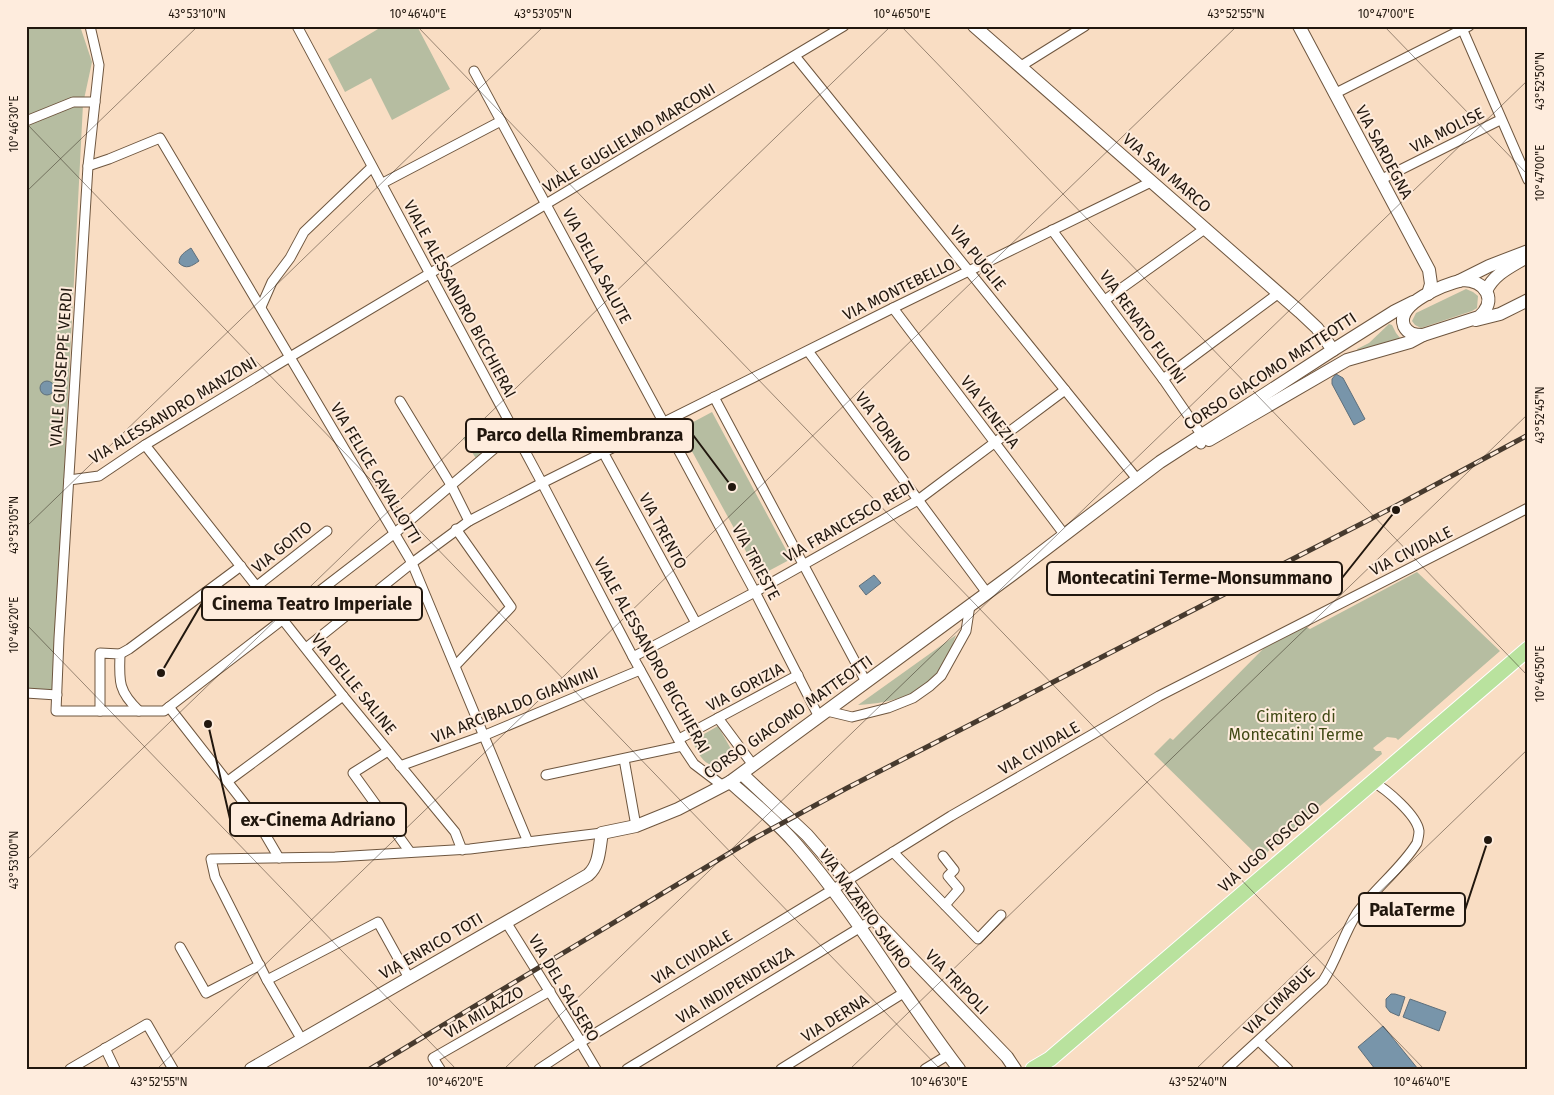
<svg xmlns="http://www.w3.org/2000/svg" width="1554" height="1095" viewBox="0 0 1554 1095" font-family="'Fira Sans',sans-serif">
<rect width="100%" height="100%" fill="#f9ddc3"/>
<!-- green -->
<g fill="#b6bda1">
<polygon points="26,26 80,26 92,62 83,104 53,691 26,690"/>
<polygon points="383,26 417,26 450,89 392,120 371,78 345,92 328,59"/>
<polygon points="1466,289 1473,292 1478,296 1477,308 1472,311 1421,328 1415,325 1412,321 1416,313"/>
<polygon points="1389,324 1392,325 1396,333 1400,338 1399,342 1369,347 1358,351 1357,349 1369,343"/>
<polygon points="712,412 791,559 759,576 741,542 743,540 737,529 735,530 682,433 686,431 684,427"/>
<polygon points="477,430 486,447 504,438 477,460 463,438"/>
<polygon points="1417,572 1500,651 1398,740 1396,738 1387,737 1373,748 1376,751 1381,751 1382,754 1307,817 1279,846 1277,842 1261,859 1154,754 1170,738 1173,740 1264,648 1304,626 1310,629"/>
<path d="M956 635C953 643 951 651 948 658 931 693 894 703 858 705Z"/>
<path d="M718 726 736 758 720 768C702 764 700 756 692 741Z"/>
</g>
<!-- water -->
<g fill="#7895aa" stroke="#5e6f7b">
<path d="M191 248 199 261C192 266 186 270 179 263 179 255 185 252 191 248Z"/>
<polygon points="1336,374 1343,378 1365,419 1354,425 1332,384 1332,379"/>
<circle cx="47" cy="388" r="7"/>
<polygon points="874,575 881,583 866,595 859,586"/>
<polygon points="1391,994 1395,994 1405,997 1399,1016 1390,1012 1386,1007 1386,999"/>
<polygon points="1410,999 1446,1012 1439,1031 1403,1017"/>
<polygon points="1383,1026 1418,1069 1375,1069 1358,1047"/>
</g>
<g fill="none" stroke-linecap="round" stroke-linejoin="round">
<defs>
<g id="street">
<polyline points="90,26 99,65 88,166 59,638 56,711 164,711 169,707 255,817 279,858"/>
<polyline points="297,26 542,483 633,657 682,746 694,764 723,786"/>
<polyline points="1461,26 1528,180"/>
<polyline points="795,56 1137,479"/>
<polyline points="1021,66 1085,26"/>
<polyline points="474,71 755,592 819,717"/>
<polyline points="1334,94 1469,26"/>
<polyline points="26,121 73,102 95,102"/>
<polyline points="88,166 109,159 160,138 412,563 528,842"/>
<polyline points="1380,180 1500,120"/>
<polyline points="381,184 501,121"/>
<polyline points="1052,230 1163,379 1203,437 1201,444"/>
<polyline points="1105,300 1206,228"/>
<polyline points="261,307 272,282 290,258 304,232 372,167"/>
<polyline points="893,308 1064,534"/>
<polyline points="808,351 987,593"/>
<polyline points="1163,379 1279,293"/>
<polyline points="714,397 866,682"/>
<polyline points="400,401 451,485 469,521"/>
<polyline points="145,445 343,696 455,832 462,850"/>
<polyline points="603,452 696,623"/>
<polyline points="69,480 99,476 145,445 290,357 844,26"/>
<polyline points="257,586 327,531"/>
<polyline points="306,648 412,563 469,521 542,483 893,308 1151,182"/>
<polyline points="120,654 129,649 241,566"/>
<polyline points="633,657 755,592 918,500 1065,390"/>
<polyline points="456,665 511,607 456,529"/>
<polyline points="26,693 57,695"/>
<polyline points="169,707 395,533 514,432"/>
<path d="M100 711V653L120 654C119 681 118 691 139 711"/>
<polyline points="827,711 852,717 888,708 913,698 930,686 941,676 966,631 970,605"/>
<polyline points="718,718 753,765"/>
<polyline points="679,739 798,675"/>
<polyline points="388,751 353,773 410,852"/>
<polyline points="624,759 636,826"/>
<polyline points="400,766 483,736 640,670"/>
<polyline points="546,775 682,746"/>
<polyline points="228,781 343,696"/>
<polyline points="893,852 978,939 1001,915"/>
<polyline points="943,856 954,870 948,876 959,889 945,905"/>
<polyline points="506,922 581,1042 580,1042 596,1069"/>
<polyline points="180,947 206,993 260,965"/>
<polyline points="267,980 378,922 409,978"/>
<polyline points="302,1040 267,980 215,877 211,859 335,857 470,849 602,833"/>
<polyline points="1259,1041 1288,1069"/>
<polyline points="581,1042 832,890 951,816 1159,696 1528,508"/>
<polyline points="105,1048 115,1069"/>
<polyline points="70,1069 147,1024 173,1069"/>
<polyline points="440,1069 433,1058 550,991"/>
<polyline points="539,1069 580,1042"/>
<polyline points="627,1069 874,919"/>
<polyline points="781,1069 905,992"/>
<polyline points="925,1069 948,1055"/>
<path d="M1227 1069 1323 981C1337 960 1343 935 1357 913 1375 888 1401 869 1417 843 1418 839 1419 835 1419 831 1417 815 1386 789 1373 782"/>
</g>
<g id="secondary">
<polyline points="974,26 1300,312 1317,328 1333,350"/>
<polyline points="1299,26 1429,270 1431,284 1428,294"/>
<path d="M1463 280C1486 281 1498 300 1479 317L1423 335C1415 335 1408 334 1404 326 1395 303 1446 284 1463 280Z"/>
<polyline points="1459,281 1489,266 1528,251"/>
<path d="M1486 291C1494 274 1510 267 1525 258"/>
<polyline points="1476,320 1500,314 1528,300"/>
<polyline points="1209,440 1347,360 1410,342 1423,335"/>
<polyline points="742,774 807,835 847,881 874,919 1007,1057 1015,1069"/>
<path d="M730 782C753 802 776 821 796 844 857 914 903 996 959 1069"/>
<path d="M251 1069 588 875C600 865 599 848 602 833L636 826 678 809 730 782 1013 574 1160 462 1333 350 1395 311 1413 302"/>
</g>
<polyline id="primary" points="1033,1069 1050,1059 1528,649"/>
</defs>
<!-- street casing -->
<use href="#street" stroke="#6e563f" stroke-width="11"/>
<!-- secondary casing -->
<use href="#secondary" stroke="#6e563f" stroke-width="14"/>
<!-- primary casing -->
<use href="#primary" stroke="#fff" stroke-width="17"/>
<!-- street -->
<use href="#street" stroke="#fff" stroke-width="9"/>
<!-- secondary -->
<use href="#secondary" stroke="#fff" stroke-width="12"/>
<!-- primary -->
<use href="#primary" stroke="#b9e29e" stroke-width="15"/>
<defs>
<polyline id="rail" points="370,1069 753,839 847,788 1390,509 1528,435"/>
</defs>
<!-- rail casing -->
<use href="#rail" stroke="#473a2e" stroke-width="5"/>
<!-- rail -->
<use href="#rail" stroke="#feecdd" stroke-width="3" stroke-dasharray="9" stroke-linecap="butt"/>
</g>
<!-- ticks -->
<path fill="none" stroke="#21170e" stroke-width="1" stroke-opacity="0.45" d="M417 26 1424 1069M901 26 1528 676M1384 26 1528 175M26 123 940 1069M26 192 198 26M26 527 544 26M26 624 456 1069M26 861 891 26M157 1069 1237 26M504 1069 1528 80M850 1069 1528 414M1196 1069 1528 749"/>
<g text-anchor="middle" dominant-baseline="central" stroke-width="4" stroke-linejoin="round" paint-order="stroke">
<!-- street labels -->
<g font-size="16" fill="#21170e" stroke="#feecdd">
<text transform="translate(1447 130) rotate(-27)">VIA MOLISE</text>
<text transform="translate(629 138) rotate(-31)">VIALE GUGLIELMO MARCONI</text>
<text transform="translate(1384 152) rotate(62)">VIA SARDEGNA</text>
<text transform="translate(1167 173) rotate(41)">VIA SAN MARCO</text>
<text transform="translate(978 258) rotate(51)">VIA PUGLIE</text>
<text transform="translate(597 266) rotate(62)">VIA DELLA SALUTE</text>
<text transform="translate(899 289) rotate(-26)">VIA MONTEBELLO</text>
<text transform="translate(460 299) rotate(62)">VIALE ALESSANDRO BICCHIERAI</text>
<text transform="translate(1143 327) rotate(54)">VIA RENATO FUCINI</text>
<text transform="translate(61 367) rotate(-86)">VIALE GIUSEPPE VERDI</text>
<text transform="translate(1270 371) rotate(-33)">CORSO GIACOMO MATTEOTTI</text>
<text transform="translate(173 410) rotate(-31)">VIA ALESSANDRO MANZONI</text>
<text transform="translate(990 412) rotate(53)">VIA VENEZIA</text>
<text transform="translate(883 427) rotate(54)">VIA TORINO</text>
<text transform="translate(376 473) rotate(59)">VIA FELICE CAVALLOTTI</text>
<text transform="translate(849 521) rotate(-30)">VIA FRANCESCO REDI</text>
<text transform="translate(663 531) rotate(62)">VIA TRENTO</text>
<text transform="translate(282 547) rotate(-39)">VIA GOITO</text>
<text transform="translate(1411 551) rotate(-27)">VIA CIVIDALE</text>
<text transform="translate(756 562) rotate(62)">VIA TRIESTE</text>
<text transform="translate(652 655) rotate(61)">VIALE ALESSANDRO BICCHIERAI</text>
<text transform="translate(354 684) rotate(51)">VIA DELLE SALINE</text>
<text transform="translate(745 687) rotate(-28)">VIA GORIZIA</text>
<text transform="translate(515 705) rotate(-22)">VIA ARCIBALDO GIANNINI</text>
<text transform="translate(788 717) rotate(-35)">CORSO GIACOMO MATTEOTTI</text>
<text transform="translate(1039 748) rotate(-30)">VIA CIVIDALE</text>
<text transform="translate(1269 847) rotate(-41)">VIA UGO FOSCOLO</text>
<text transform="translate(865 909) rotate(54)">VIA NAZARIO SAURO</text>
<text transform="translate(431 946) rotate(-30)">VIA ENRICO TOTI</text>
<text transform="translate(692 957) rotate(-31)">VIA CIVIDALE</text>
<text transform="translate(957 982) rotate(46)">VIA TRIPOLI</text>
<text transform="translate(735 985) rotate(-31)">VIA INDIPENDENZA</text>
<text transform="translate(564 988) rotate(59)">VIA DEL SALSERO</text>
<text transform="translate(1279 1000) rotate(-44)">VIA CIMABUE</text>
<text transform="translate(484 1012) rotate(-30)">VIA MILAZZO</text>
<text transform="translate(835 1018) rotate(-32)">VIA DERNA</text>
</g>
<!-- park labels -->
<g font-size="16" fill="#404914" stroke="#feecdd">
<text x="1296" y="716">Cimitero di<tspan x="1296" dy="18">Montecatini Terme</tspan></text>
</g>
</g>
<!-- callouts -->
<path fill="none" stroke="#21170e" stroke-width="2" d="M732 487L693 435M1396 510L1342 578M161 673L202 603M208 724L230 819M1488 840L1465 910"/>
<g fill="#21170e" stroke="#feecdd" stroke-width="2">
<circle cx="732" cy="487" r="5"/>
<circle cx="1396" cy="510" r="5"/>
<circle cx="161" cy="673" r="5"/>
<circle cx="208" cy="724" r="5"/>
<circle cx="1488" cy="840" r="5"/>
</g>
<g fill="#feecdd" stroke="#21170e" stroke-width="2">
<rect x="466" y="419" width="227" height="33" rx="5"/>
<rect x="1047" y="562" width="295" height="33" rx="5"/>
<rect x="202" y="587" width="220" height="33" rx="5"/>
<rect x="230" y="803" width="176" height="33" rx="5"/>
<rect x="1359" y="893" width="106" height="33" rx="5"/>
</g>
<g font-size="18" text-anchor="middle" font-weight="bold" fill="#21170e">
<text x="580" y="441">Parco della Rimembranza</text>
<text x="1195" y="584">Montecatini Terme-Monsummano</text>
<text x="312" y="610">Cinema Teatro Imperiale</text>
<text x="318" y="826">ex-Cinema Adriano</text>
<text x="1412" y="916">PalaTerme</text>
</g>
<!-- border -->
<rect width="1554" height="1095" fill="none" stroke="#feecdd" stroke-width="55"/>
<rect x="28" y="28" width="1498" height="1040" fill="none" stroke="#21170e" stroke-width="2"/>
<g font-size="12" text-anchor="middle" fill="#21170e">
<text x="197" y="18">43°53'10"N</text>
<text x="418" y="18">10°46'40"E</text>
<text x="543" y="18">43°53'05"N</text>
<text x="902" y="18">10°46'50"E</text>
<text x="1236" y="18">43°52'55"N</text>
<text x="1386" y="18">10°47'00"E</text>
<text transform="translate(1540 81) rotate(-90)" y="4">43°52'50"N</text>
<text transform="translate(14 124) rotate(-90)" y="4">10°46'30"E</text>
<text transform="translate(1540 173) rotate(-90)" y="4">10°47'00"E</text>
<text transform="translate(1540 415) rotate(-90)" y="4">43°52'45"N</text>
<text transform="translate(14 525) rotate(-90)" y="4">43°53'05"N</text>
<text transform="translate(14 625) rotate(-90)" y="4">10°46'20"E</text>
<text transform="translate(1540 674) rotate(-90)" y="4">10°46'50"E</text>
<text transform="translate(14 860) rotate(-90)" y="4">43°53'00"N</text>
<text x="159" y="1086">43°52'55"N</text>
<text x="455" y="1086">10°46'20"E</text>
<text x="939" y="1086">10°46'30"E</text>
<text x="1198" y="1086">43°52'40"N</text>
<text x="1422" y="1086">10°46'40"E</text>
</g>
</svg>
